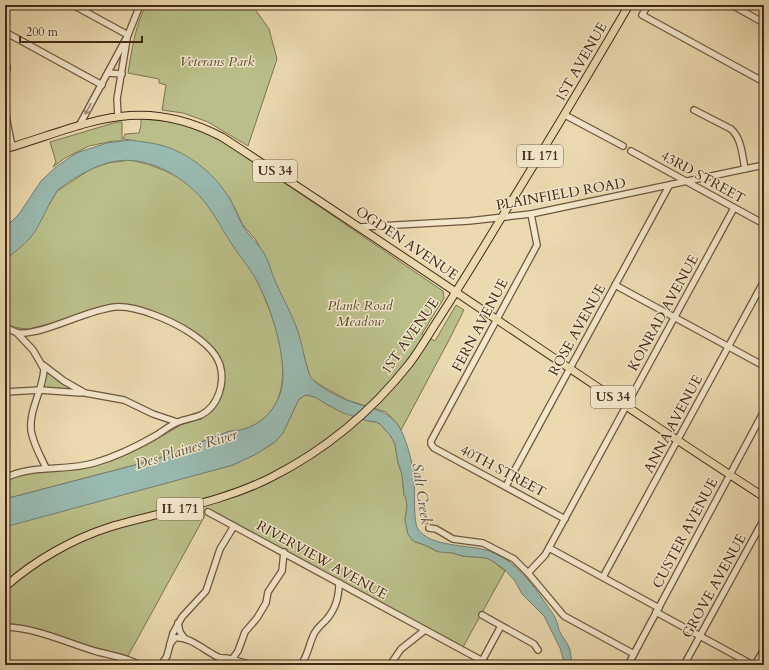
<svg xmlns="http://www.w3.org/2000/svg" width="769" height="670" viewBox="0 0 769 670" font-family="Cardo,serif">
<rect width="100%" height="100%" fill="#ebd9af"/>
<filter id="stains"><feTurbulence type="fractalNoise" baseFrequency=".005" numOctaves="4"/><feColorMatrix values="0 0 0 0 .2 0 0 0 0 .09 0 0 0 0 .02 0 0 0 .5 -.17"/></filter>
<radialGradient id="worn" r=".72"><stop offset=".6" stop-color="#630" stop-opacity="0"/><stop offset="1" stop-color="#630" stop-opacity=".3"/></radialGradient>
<!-- green -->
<g fill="#babf89" stroke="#7e7451">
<path d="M146 5H252L269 29 277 59 248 146 208 122 183 113 162 110 166 85 159 83V79L128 73C132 49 135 27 146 5Z"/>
<polygon points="141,119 175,122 190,127 217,138 301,194 443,291 444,298 422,334 435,341 456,305 464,310 448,342 401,430 396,422 386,412 347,400 322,386 310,378 297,329 271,273 268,263 256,240 243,225 229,197 130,140 123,139 125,134 139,133 141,125"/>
<polygon points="117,122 122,122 122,141 113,141 89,146 65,158 53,167 56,162 50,142"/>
<path d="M130 160C154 165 176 173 195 190 209 204 219 223 230 240 239 254 251 267 258 283 275 319 301 388 263 419 253 427 242 431 230 431L154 460 5 499V481L20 475 41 471 72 470 92 466 132 451 146 445 181 425 202 418 208 414 219 400 224 386V376L221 362 187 329 122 306 28 329 18 328 5 324V260L30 237 57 191 91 169 108 163Z"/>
<polygon points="48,372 70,387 70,388 68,389 44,388 43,386 46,373"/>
<path d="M306 395 315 397 328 405 368 421 376 422 380 424 390 435 395 444 398 463 402 474 404 495 406 497 407 507 405 520 408 534 415 542 425 545 436 551 453 553 462 556 486 558 491 560 505 571 463 647 208 510 128 656C87 647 47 630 5 624V526L233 465 256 454 275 442 283 433 299 399Z"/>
</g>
<!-- water -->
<path fill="#99bab0" stroke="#768074" d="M130 140C142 142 156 143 167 147 193 156 216 176 230 199 235 208 238 218 243 226 249 236 258 243 264 253 269 261 271 272 275 281 282 297 291 312 297 329 301 338 307 374 312 379 318 386 338 397 347 400 367 409 390 408 401 430 408 445 412 461 414 477 415 488 413 522 418 529 431 548 469 544 489 551 514 560 531 582 546 604 549 609 554 614 556 620 558 623 558 627 559 630 562 637 568 643 570 650 571 655 571 660 573 665H565L560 648 544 616 522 594 515 581 504 569 491 560 486 558 462 556 453 553 439 552 425 545 413 541 408 534 405 520 407 507 406 498 404 495 402 474 398 463 395 444 390 435 380 424 376 422 368 421 343 413 328 405 315 397 306 395 299 399 283 433 275 442 256 454 233 465 5 527V499L154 460 230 431C242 431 253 427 263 419 275 409 283 393 283 377 283 346 271 308 257 281 250 268 241 258 233 246 224 233 217 218 207 205 185 176 145 152 107 163 95 166 65 182 57 191 55 194 53 198 51 201 45 212 38 229 30 238 23 246 13 253 5 260V228L19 214 41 181 56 167 76 153 107 143Z"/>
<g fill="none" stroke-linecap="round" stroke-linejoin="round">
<defs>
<g id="minor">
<polyline points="73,5 128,35"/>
<polyline points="648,5 642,15 764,82"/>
<polyline points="732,5 764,23"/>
<polyline points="5,32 102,85"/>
<polyline points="108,73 122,74"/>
<polyline points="5,80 7,67"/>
<polyline points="5,103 7,121 12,147"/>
<path d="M694 110 731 129C742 139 742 155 745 169"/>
<polyline points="565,115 623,146"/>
<polyline points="118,116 117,99 127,39"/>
<polyline points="79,126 128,35 140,5"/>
<polyline points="631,151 764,224"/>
<polyline points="531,214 537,245 431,441 431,444 434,448 565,519"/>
<polyline points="360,227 469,221 531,214 764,165"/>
<polyline points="615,285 764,366"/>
<path d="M5 327C9 329 14 332 19 333 25 334 31 332 37 331 62 325 90 310 115 307 136 305 172 321 189 332 201 340 215 350 220 365 225 382 219 406 201 415 194 418 186 419 178 422 170 425 162 432 155 436 136 447 115 457 94 463 63 472 34 464 5 478"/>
<path d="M17 333 33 350 44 369C43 390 29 409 31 430 33 444 41 457 46 468"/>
<polyline points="43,365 64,381 85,393 124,400 153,414 177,422"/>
<polyline points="5,392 40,390 81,393"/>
<polyline points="506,486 669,186"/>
<polyline points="208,512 490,665"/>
<polyline points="429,528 436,529 453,539 483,543 514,559 528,573 564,616 634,654"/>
<polyline points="549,548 659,608"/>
<polyline points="528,573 545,555 734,208"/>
<polyline points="603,577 764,281"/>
<polyline points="656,612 753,665"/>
<polyline points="482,615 534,644 538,650"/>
<polyline points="178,623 180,632 185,639"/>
<path d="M5 627C38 628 67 643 98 652 114 656 125 657 140 665"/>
<path d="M170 644 175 638C190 636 205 651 218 657 222 659 226 657 230 659 237 661 244 662 251 665"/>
<polyline points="482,661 501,626"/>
<polyline points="161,665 167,656 173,633 182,617 206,591 220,549 234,526"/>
<polyline points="228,665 238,651 245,632 257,618 266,603 268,592 282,571 284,552"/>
<path d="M301 665C308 655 309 644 314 634 317 628 322 624 326 620 336 609 339 597 339 583"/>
<polyline points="390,665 401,649 425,630"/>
<polyline points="628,665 764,411"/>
<polyline points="684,665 764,519"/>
<polyline points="755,665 764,649"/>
</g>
<g id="major">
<path d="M5 149C86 125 139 93 222 137 404 255 582 379 764 497"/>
<path d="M5 587C34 561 72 539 110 527 164 511 221 503 272 477 325 450 372 411 409 364 419 351 427 337 436 323 458 289 479 255 500 220 544 149 587 77 629 5"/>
</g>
</defs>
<!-- minor casing -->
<use href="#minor" stroke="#6c563e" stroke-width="8"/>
<!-- major casing -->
<use href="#major" stroke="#422a19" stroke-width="9"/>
<!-- minor -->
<use href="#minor" stroke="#f2e6cb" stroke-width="5.5"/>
<!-- major -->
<use href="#major" stroke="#ebd9af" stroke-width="7"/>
</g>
<!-- one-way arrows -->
<defs><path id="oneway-shaft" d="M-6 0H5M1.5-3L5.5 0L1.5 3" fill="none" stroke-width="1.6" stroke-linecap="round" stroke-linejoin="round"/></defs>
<use stroke="#9a8872" href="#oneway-shaft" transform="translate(88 109) rotate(119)"/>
<g text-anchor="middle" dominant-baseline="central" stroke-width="3" stroke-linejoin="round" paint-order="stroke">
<!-- shield labels -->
<g fill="#f2e6cb" stroke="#77624e" stroke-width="1">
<rect x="517" y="145" width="46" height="22" rx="3"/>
<rect x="253" y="160" width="44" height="22" rx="3"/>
<rect x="591" y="386" width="44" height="22" rx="3"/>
<rect x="157" y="498" width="46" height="22" rx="3"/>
</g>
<g font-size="13" font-weight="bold" fill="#422a19">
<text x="540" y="156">IL 171</text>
<text x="275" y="171">US 34</text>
<text x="613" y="397">US 34</text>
<text x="180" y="509">IL 171</text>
</g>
<!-- park labels -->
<g font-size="14" font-style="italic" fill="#5a482f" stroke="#f2e6cb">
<text x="217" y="61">Veterans Park</text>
<text x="360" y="305">Plank Road<tspan x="360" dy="16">Meadow</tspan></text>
</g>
<!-- street labels -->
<g font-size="14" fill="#422a19" stroke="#f2e6cb">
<text transform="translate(581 62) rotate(-60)">1ST AVENUE</text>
<text transform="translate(703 177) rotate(29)">43RD STREET</text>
<text transform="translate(561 194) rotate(-10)">PLAINFIELD ROAD</text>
<text transform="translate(407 243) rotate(34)">OGDEN AVENUE</text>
<text transform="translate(663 313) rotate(-61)">KONRAD AVENUE</text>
<text transform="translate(480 325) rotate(-62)">FERN AVENUE</text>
<text transform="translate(577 330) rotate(-61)">ROSE AVENUE</text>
<text transform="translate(410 336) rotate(-55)">1ST AVENUE</text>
<text transform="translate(673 424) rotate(-62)">ANNA AVENUE</text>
<text transform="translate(503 471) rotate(28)">40TH STREET</text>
<text transform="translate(685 533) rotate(-62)">CUSTER AVENUE</text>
<text transform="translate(322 560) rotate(29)">RIVERVIEW AVENUE</text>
<text transform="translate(714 586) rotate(-61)">GROVE AVENUE</text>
</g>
<!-- water labels -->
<g font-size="15" font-style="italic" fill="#584e3f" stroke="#f2e6cb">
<text transform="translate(186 449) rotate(-17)">Des Plaines River</text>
<text transform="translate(422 494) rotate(81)">Salt Creek</text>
</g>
</g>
<!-- margin -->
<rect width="769" height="670" fill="none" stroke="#ebd9af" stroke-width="20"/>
<rect x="6" y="6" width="757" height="658" fill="none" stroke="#422a19" stroke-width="2"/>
<rect x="10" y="10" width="749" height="650" fill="none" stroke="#422a19"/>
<!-- scale -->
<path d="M20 36v6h122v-6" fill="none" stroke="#422a19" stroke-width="2"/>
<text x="26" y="36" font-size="12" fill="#422a19" stroke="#f2e6cb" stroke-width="3" paint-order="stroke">200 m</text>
<rect width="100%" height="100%" filter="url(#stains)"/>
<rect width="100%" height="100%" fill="url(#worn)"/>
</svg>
